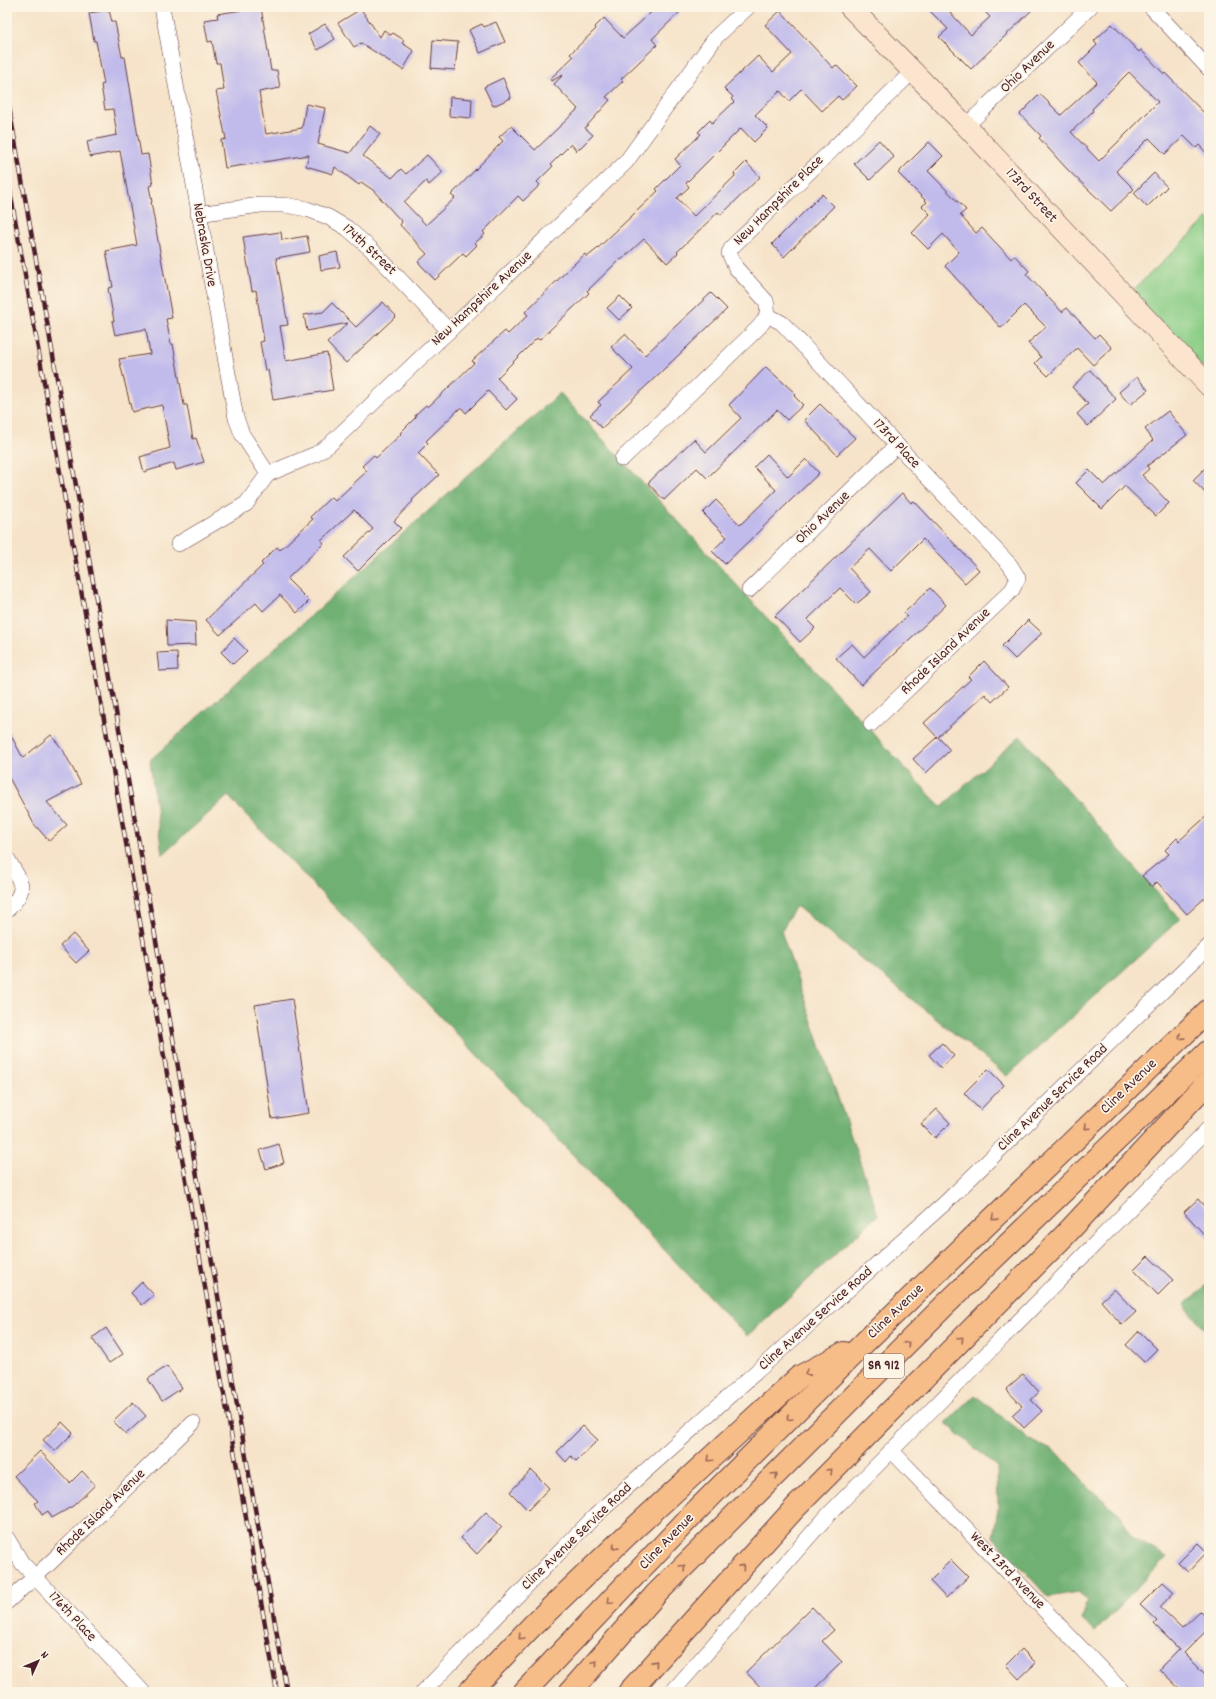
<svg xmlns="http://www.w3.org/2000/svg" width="1216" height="1699" viewBox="0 0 1216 1699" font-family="Dekko,sans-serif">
<rect width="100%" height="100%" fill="#fcf5e5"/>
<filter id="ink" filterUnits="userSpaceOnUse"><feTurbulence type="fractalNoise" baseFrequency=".025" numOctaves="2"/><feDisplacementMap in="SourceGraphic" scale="8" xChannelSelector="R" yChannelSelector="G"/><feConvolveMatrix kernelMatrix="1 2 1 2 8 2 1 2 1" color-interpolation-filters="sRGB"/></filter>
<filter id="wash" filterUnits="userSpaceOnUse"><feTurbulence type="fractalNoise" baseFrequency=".012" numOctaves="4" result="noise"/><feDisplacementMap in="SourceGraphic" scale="16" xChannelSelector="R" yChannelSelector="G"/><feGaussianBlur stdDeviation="0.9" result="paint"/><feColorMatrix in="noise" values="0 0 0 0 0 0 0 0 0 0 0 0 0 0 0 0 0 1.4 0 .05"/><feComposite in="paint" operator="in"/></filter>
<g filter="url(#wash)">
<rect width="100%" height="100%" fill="#f6e3c9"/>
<!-- green -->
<polygon fill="#8acd86" stroke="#6a7658" points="1208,218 1209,219 1209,374 1131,292"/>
<!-- forest -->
<g fill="#6fb073" stroke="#5c684f">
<polygon points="560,393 941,807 1020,736 1180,919 1007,1076 796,906 781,931 878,1215 747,1336 228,796 162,855 150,760"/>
<polygon points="1209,1283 1209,1333 1184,1305"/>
<polygon points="975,1395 1030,1440 1058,1453 1088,1487 1121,1515 1131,1537 1167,1557 1095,1632 1082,1619 1088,1600 1078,1592 1048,1597 993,1537 998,1508 997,1467 946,1423"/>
</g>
<g id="blocks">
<!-- building -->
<g fill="#c1bbec" fill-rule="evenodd">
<polygon points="248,7 261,7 271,71 277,70 280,88 259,92 266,134 302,128 306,104 325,108 318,144 350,153 370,126 380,134 363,156 392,178 401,169 406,174 427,155 443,172 429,185 426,181 404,202 426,225 455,198 451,195 503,141 499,137 511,126 535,150 578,109 554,84 563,75 551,81 550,79 573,57 570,54 596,29 595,27 604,18 623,38 657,7 685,7 652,39 657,45 621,79 623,81 606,97 610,100 585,128 593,135 577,151 571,144 551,164 553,166 537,182 540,185 523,201 518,196 483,232 485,234 475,243 477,245 466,256 463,253 435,280 418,262 427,254 400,225 402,222 373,190 361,182 359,185 335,167 333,174 306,166 309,155 225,168 221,140 226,139 216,91 224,90 220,63 216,63 212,41 208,42 204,20 218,18 217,14 249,9"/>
<polygon points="926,7 945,7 971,35 990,17 980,7 1035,7 971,69 939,37 948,29"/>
<polygon points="361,9 380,37 384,30 391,35 393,33 404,40 402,43 414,51 403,70 361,43 354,47 338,23"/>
<polygon points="109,10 112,22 115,22 122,57 125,57 141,155 148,154 153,185 149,186 152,202 151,202 172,318 166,319 171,344 173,344 184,405 187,405 193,439 196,438 204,462 176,470 174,463 144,472 140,457 170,448 162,405 132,412 119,359 150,354 146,329 115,335 112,321 114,321 108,288 113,287 106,251 137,245 120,151 90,157 87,141 117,135 113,109 105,110 101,85 104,84 96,41 94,41 89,13"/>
<polygon points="780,11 833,68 836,65 857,86 842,100 838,96 822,111 801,89 789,101 780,91 755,115 768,128 754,142 741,128 686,183 689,187 677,198 694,216 735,176 734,174 746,162 760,177 721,215 718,212 677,252 678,253 667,263 644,239 621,260 620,259 587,291 589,293 539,340 537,338 497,378 517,399 506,410 488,391 466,413 461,407 426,441 428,443 418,453 439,475 412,500 413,501 394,521 401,528 358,571 344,557 373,529 354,510 321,540 324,543 287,579 309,601 297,613 280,595 263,611 256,603 220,635 206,620 263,565 261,563 277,547 280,550 313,519 310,517 331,497 335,501 367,471 362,466 374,455 376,458 401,434 400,433 416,417 415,415 426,405 428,407 446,390 474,363 472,361 488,346 505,331 508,334 528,315 525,312 573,265 585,254 587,257 597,249 658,191 656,189 680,165 675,159 701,134 698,132 710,120 712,123 734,102 731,99 733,97 724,88 758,56 773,72 792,54 765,25"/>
<polygon points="496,22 505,42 480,53 469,30 482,24 484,27"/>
<polygon points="325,24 335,39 318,50 308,34"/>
<path d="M1112 24 1139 52 1141 50 1164 74 1165 73 1209 118V156L1199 145 1196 148 1184 136 1165 154 1149 138 1116 171 1134 189 1111 211 1066 168 1039 138 1041 136 1020 114 1040 94 1061 115 1097 82 1079 63 1097 45 1094 41ZM1129 72 1158 102 1099 161 1071 132 1093 111 1092 109Z"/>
<polygon points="433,40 458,42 455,70 431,68"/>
<polygon points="503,78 511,98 493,106 484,87"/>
<polygon points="450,97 472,99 471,118 449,116"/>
<polygon points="879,140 894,157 870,180 854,164"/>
<polygon points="929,142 943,156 928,171 966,210 960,215 976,233 982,228 1011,259 1014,255 1029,271 1026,274 1062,312 1067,308 1095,338 1099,334 1112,348 1093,365 1077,348 1048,376 1035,363 1041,357 1028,343 1046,327 1024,305 1001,328 945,266 959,252 943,234 928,249 912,233 930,214 922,206 927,202 898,173"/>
<polygon points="1154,173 1167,187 1147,207 1134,193"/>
<polygon points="822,194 834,206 784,257 772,244"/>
<polygon points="281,232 282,240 307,236 310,252 276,258 288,325 280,326 286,361 327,353 333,390 273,400 268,370 265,370 260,342 264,341 256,290 252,291 243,237"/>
<polygon points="337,252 340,267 321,270 319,256"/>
<polygon points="711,293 727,309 602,428 590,415 601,405 598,402 633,369 611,347 625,334 645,355"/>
<polygon points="620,296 632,308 619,320 607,308"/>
<polygon points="383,302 396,316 346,363 327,343 348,323 307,331 304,315 323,312 332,303 356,327"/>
<polygon points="766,367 796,394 794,396 803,405 787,420 777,410 707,478 697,468 664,500 648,483 694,439 706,452 741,418 729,405"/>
<polygon points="1090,370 1116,399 1088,426 1077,414 1088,404 1072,387"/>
<polygon points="1137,377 1148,390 1130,405 1119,392"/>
<polygon points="820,404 855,438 837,455 804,420"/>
<polygon points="1168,411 1187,435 1147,466 1149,469 1142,475 1169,503 1156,516 1125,486 1102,509 1076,483 1089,470 1104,485 1153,440 1145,429"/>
<polygon points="767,454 788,477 806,459 819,473 725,564 712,551 727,537 703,513 716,500 740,525 776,490 754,467"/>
<polygon points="1209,464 1209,497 1193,480"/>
<polygon points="902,493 911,503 914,501 979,570 965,583 923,539 891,571 870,549 849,568 871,592 856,604 840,588 807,620 815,628 800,642 775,616"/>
<polygon points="930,588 946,605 861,685 836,658 852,644 864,657 907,616 904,613"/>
<polygon points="166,620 195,622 196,645 167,646"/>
<polygon points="1028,620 1042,633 1015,659 1002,646"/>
<polygon points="234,638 247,651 233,664 221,652"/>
<polygon points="177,652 178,670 159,671 157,653"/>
<polygon points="984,661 1008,687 992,702 985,694 938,737 950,750 926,773 913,759 937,737 924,723 971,679 968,677"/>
<polygon points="7,728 23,758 51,735 63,750 81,784 47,802 67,825 49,841 34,824 7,774"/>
<polygon points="1209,814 1209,894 1187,914 1157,882 1152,887 1142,876 1169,854 1165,850 1177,838 1179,841"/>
<polygon points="73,934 89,951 76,963 60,946"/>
<polygon points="292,999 309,1113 272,1119 255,1005"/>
<polygon points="942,1043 954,1056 941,1068 929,1055"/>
<polygon points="988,1069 1004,1085 980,1110 964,1093"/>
<polygon points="937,1109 950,1123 935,1138 921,1124"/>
<polygon points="279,1144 284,1163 266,1169 260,1150"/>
<polygon points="1198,1199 1209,1212 1209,1240 1184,1212"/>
<polygon points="1148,1256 1173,1280 1158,1295 1134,1270"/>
<polygon points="142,1282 154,1295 142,1305 131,1293"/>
<polygon points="1114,1289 1136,1312 1122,1325 1101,1301"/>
<polygon points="106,1328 123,1354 109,1363 92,1338"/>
<polygon points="1139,1331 1157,1349 1144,1362 1126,1345"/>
<polygon points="167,1366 182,1388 162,1401 148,1379"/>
<polygon points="1023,1374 1039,1392 1031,1400 1042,1411 1024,1428 1012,1415 1022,1406 1006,1389"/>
<polygon points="133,1402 146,1416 126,1434 113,1421"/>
<polygon points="62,1422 73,1433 55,1451 43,1440"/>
<polygon points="583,1426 598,1440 576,1461 571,1456 566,1462 557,1452"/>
<polygon points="40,1451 70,1483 82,1471 95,1485 73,1506 52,1518 48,1511 42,1515 35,1503 38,1501 14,1476"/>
<polygon points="531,1470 549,1488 528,1510 510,1492"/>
<polygon points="486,1512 502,1527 477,1554 461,1538"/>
<polygon points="1198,1543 1207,1552 1188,1572 1178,1563"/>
<polygon points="951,1560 968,1577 946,1598 930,1581"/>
<polygon points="1163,1582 1174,1592 1160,1607 1182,1628 1200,1611 1209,1620 1209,1628 1184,1653 1209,1678 1209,1692 1183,1692 1159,1669 1179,1649 1154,1624 1157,1621 1140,1605"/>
<polygon points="812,1607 834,1630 822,1641 842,1662 811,1692 765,1692 746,1672"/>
<polygon points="1022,1649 1036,1663 1019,1679 1006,1665"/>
</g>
</g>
</g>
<g filter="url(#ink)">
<use href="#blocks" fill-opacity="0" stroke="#643c43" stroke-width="1"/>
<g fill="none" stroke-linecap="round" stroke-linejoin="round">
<defs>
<g id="street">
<polyline points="162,7 236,418 242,434 268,474"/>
<polyline points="1151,7 1209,69"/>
<polyline points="966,126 1090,7"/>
<polyline points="198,214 260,205 285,205 307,209 328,217 347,228 371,249 449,331"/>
<polyline points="767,315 782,323 1010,565 1018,578 1012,590 871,724"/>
<path d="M622 459 756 330C765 321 770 314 766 301L736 268 729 253 732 247 912 72"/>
<polyline points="178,544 246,504 268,474 316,454 329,445 626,162 716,37 748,7"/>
<polyline points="749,590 897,445"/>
<path d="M7 858C21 883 30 888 7 910"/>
<polyline points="891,1450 1123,1692"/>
<polyline points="7,1538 22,1563 143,1692"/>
<polyline points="7,1602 51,1562 193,1423"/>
<polyline points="423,1692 595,1516 945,1203 1209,946"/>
<polyline points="672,1692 829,1514 1209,1128"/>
</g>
<polyline id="secondary" points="850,7 966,126 1209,386"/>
<g id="highway">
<polyline points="469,1692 532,1626 627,1535 799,1377 844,1353"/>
<polyline points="524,1692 691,1516 866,1341 1209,1010"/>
<polyline points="570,1692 656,1594 944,1306 1209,1051"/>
<polyline points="629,1692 795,1508 1065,1235 1209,1081"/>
</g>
</defs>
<!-- street casing -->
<use href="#street" stroke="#643c43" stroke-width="16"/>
<!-- secondary casing -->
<use href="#secondary" stroke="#643c43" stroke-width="22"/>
<!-- highway casing -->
<use href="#highway" stroke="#643c43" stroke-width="24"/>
<!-- street -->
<use href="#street" stroke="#fff" stroke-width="15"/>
<!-- secondary -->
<use href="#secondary" stroke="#fce5cf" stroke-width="21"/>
<!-- highway -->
<use href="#highway" stroke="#f7bd88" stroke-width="22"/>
<defs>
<g id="rail">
<polyline points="7,96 114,700 287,1692"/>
<polyline points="7,174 277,1692"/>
</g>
</defs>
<!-- rail casing -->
<use href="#rail" stroke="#4a1f2b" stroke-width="4.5"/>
<!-- rail -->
<use href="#rail" stroke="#fcf5e5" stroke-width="3" stroke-dasharray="9" stroke-linecap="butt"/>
</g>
<!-- one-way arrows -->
<defs><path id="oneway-chevron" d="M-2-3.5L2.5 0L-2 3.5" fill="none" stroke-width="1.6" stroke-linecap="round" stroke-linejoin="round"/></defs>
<g stroke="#986655">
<use href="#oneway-chevron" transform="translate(1181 1037) rotate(136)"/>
<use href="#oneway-chevron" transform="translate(1087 1127) rotate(136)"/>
<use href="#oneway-chevron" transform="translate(994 1218) rotate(136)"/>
<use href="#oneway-chevron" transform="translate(961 1339) rotate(-45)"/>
<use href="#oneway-chevron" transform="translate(907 1344) rotate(-45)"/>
<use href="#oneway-chevron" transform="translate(807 1373) rotate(151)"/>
<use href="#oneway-chevron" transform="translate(789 1418) rotate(135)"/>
<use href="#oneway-chevron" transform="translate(710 1459) rotate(137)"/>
<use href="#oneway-chevron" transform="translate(830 1471) rotate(-46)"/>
<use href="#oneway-chevron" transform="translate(775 1475) rotate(-45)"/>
<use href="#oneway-chevron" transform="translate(615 1547) rotate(136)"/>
<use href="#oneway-chevron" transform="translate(683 1567) rotate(-45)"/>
<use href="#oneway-chevron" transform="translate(742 1567) rotate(-48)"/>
<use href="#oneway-chevron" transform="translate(610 1601) rotate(134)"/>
<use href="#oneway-chevron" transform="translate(521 1637) rotate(133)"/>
<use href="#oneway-chevron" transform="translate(595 1663) rotate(-49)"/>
<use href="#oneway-chevron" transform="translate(655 1663) rotate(-48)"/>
</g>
</g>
<g text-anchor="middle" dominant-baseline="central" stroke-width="3.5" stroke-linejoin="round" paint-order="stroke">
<!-- shield labels -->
<rect fill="#fcf5e5" stroke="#7f5f63" stroke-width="1" x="864" y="1354" width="40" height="24" rx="3"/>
<g font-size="14" font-weight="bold" fill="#4a1f2b">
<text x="884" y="1366">SR 912</text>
</g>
<!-- street labels -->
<g font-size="15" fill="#4a1f2b" stroke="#fcf5e5">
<text transform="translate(1028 67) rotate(-44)">Ohio Avenue</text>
<text transform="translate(1031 196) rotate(47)">173rd Street</text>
<text transform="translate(779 201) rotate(-45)">New Hampshire Place</text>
<text transform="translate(204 245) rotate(80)">Nebraska Drive</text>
<text transform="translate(369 250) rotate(43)">174th Street</text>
<text transform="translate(482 299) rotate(-43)">New Hampshire Avenue</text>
<text transform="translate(896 444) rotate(47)">173rd Place</text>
<text transform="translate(823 518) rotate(-44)">Ohio Avenue</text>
<text transform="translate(946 652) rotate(-44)">Rhode Island Avenue</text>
<text transform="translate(1129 1087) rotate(-44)">Cline Avenue</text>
<text transform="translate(1053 1098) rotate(-44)">Cline Avenue Service Road</text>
<text transform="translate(896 1312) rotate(-44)">Cline Avenue</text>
<text transform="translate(816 1319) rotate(-42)">Cline Avenue Service Road</text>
<text transform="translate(101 1513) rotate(-44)">Rhode Island Avenue</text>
<text transform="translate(577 1537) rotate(-44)">Cline Avenue Service Road</text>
<text transform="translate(667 1542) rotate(-46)">Cline Avenue</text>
<text transform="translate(1007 1571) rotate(46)">West 23rd Avenue</text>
<text transform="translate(72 1617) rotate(47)">176th Place</text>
</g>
</g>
<!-- margin -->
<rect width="1216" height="1699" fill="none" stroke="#fcf5e5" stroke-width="24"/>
<!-- north arrow -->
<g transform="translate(38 1661) rotate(46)" stroke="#fcf5e5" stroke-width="3" paint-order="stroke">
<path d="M0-3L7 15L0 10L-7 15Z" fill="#4a1f2b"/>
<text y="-6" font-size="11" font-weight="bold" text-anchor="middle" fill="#4a1f2b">N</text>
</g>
</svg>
